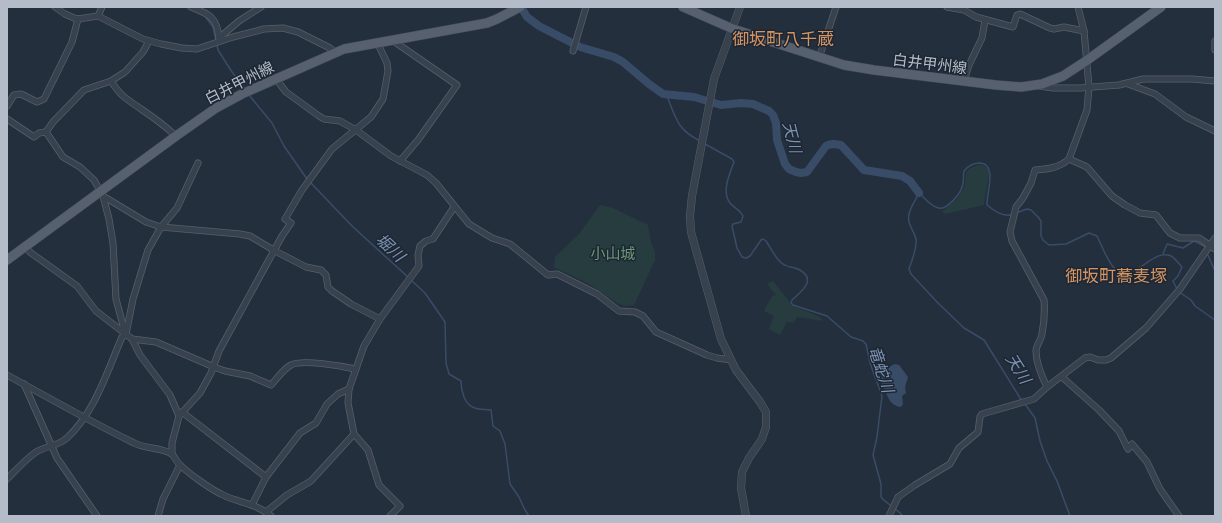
<svg xmlns="http://www.w3.org/2000/svg" width="1222" height="523" viewBox="0 0 1222 523" font-family="'Exo 2','Noto Sans JP',sans-serif">
<rect width="100%" height="100%" fill="#242f3e"/>
<!-- green -->
<g fill="#263c3f">
<path d="M978 165H984L989 170C989 182 985 193 984 205L945 214 942 211C951 205 960 197 964 187 968 173 961 171 978 165Z"/>
<polygon points="600,205 613,208 648,225 651,243 655,252 655,260 634,305 625,306 617,303 589,284 554,267 555,257 579,234"/>
<polygon points="773,281 792,305 820,317 823,321 797,317 793,323 787,322 780,335 769,329 774,316 764,311 772,296 776,295 769,287 768,283"/>
</g>
<!-- water -->
<path fill="#394c67" d="M895 364 899 365 908 377 905 387 906 393 902 396 903 404 901 407C898 407 894 405 892 403 887 398 879 378 880 371Z"/>
<g fill="none" stroke-linecap="round" stroke-linejoin="round">
<!-- stream -->
<g stroke="#394c67" stroke-width="1.5">
<polyline points="200,13 204,15 213,27 218,50 232,72 245,89"/>
<path d="M666 94C676 117 676 129 700 141"/>
<polyline points="249,95 272,123 284,146 307,179"/>
<path d="M705 144 732 159 734 162C730 173 721 192 730 203 734 208 740 210 743 216L741 222 733 224 732 226 737 248 742 257 746 258 750 256 761 240 763 239 766 241C771 248 776 260 783 264 787 267 793 267 798 269 818 279 802 291 792 300L791 303 793 305 827 316 851 337 863 341 866 344 870 363 882 396 877 437 873 455 881 484V497C888 505 896 508 903 516"/>
<polyline points="310,182 352,226 409,278"/>
<path d="M1016 213 1027 209 1031 210 1038 217 1041 221V236L1043 240 1049 245 1066 244 1089 233 1097 236C1102 246 1107 261 1115 269 1132 286 1153 247 1171 256 1175 258 1179 264 1182 267L1178 276 1173 281 1177 289"/>
<path d="M1013 214C1004 218 994 211 987 205 986 194 998 164 980 163 973 163 968 166 964 171 963 176 964 182 962 187 960 194 947 210 939 208 931 207 925 198 919 193 914 203 905 214 910 225 912 230 915 234 916 239 917 249 912 260 909 269L911 274 937 302 964 328 984 340 1022 401"/>
<polyline points="1207,253 1215,271"/>
<polyline points="1163,254 1167,244 1183,248 1194,241 1204,246 1206,249"/>
<path d="M412 281 425 293 445 322 446 363 449 374 461 381C461 390 464 405 475 408 479 410 486 409 491 410L493 426 500 431 505 444 510 484 519 497 525 510 529 516"/>
<polyline points="1179,292 1191,300 1195,306 1215,320"/>
<polyline points="1025,404 1035,418 1040,441 1047,461 1057,481 1070,516"/>
</g>
<!-- river -->
<path stroke="#394c67" stroke-width="8" d="M521 7 527 17 539 26 580 47 614 57 623 62 649 84 663 94 694 97 721 105 741 103 753 104 769 111 773 115 776 123 777 140 785 164 789 169 796 172 801 173 807 172 826 146C831 143 835 144 841 145L864 170 902 176 910 181 919 193"/>
<defs>
<g id="minor">
<polyline points="55,7 65,14 74,18 78,19 98,16 143,39 161,44 182,48 197,49 233,37 264,29 283,28 298,32 330,48 335,52"/>
<path d="M191 7C209 14 217 17 219 38"/>
<polyline points="947,7 964,10 976,17 1013,27 1017,15 1020,14 1050,28 1054,29 1064,27 1084,31"/>
<polyline points="98,16 102,7"/>
<polyline points="220,40 219,38 239,21 261,7"/>
<polyline points="392,40 457,85 418,140 400,161"/>
<polyline points="1215,41 1215,50"/>
<polyline points="573,51 586,7"/>
<polyline points="819,58 836,7"/>
<polyline points="276,79 286,92 319,116 324,119 340,121 356,130 391,156 427,175 436,183 469,224 492,238 510,244 548,275 557,274 597,294 619,311 635,312 643,316 656,332 707,355 717,358 731,360"/>
<path d="M111 81C121 97 127 99 141 109 153 117 165 126 176 136"/>
<polyline points="964,81 969,65 982,38 985,20"/>
<polyline points="1128,84 1155,94 1186,117 1215,131"/>
<polyline points="1039,86 1053,88 1080,88 1119,85 1143,79 1192,79 1215,81"/>
<polyline points="7,106 14,95 21,94 37,102 44,99 72,42 78,19"/>
<polyline points="7,119 34,137 39,133 46,132"/>
<polyline points="46,132 63,157 80,167 94,180 103,196 109,219 113,243 116,299 125,333"/>
<polyline points="46,132 53,122 84,90 111,81 125,72 143,52 149,41"/>
<polyline points="1069,159 1087,167 1112,196 1125,205 1140,213 1156,215 1170,233 1180,238 1199,238 1215,249"/>
<polyline points="103,196 146,222 161,227 240,234 250,236 275,251 306,267 321,270 326,275 328,287 332,291 351,304 380,319"/>
<polyline points="24,246 31,253 77,286 96,311 132,339 140,355 170,395 179,416"/>
<path d="M132 339 156 342 214 367 225 371 250 376 271 385C277 379 283 369 291 365 302 359 342 366 355 369"/>
<path d="M7 375C49 398 91 422 134 443 145 449 161 447 172 454 175 457 177 463 181 466 191 475 209 488 221 494 238 503 256 503 271 516"/>
<polyline points="1062,377 1099,410 1119,431 1128,449 1132,444 1147,462 1160,489 1179,516"/>
<polyline points="24,384 57,458 97,516"/>
<path d="M1047 387C1042 377 1036 363 1036 351 1036 345 1041 341 1042 334 1044 323 1045 311 1044 300L1012 241 1010 232 1016 207 1023 198 1031 183 1035 170C1048 169 1059 168 1069 159L1087 110 1089 87 1084 31 1078 7"/>
<polyline points="182,412 266,477"/>
<polyline points="172,454 172,443 179,416 200,393 211,373 219,351 282,236 291,223 285,219 302,190 332,149 371,117 383,99 388,71 387,63 377,42"/>
<path d="M7 479C16 470 26 459 36 452 46 446 58 446 67 438 95 412 107 372 122 337L126 334 133 299 148 250 161 227 177 208 198 163"/>
<polyline points="252,505 266,477 300,433 316,423 327,404 338,394 349,389"/>
<polyline points="266,512 287,495 311,481 354,434"/>
<polyline points="158,516 163,499 180,465"/>
<polyline points="390,516 400,506 379,485 368,450 354,434 348,403 349,389 364,346 380,319 419,266 418,255 420,246 426,241 433,239 454,207"/>
<polyline points="889,516 898,497 915,485 950,464 959,448 978,432 980,417 982,414 1034,399 1047,387 1085,358 1090,357 1098,360 1106,360 1111,358 1146,328 1180,289 1215,238"/>
</g>
<polyline id="tertiary" points="740,7 714,79 692,196 690,216 691,232 696,250 721,339 736,370 760,402 766,412 766,427 762,439 749,458 742,472 741,488 746,516"/>
<g id="primary">
<polyline points="683,7 733,29 844,65 874,70 996,85 1021,87 1042,84 1063,76 1086,61 1161,7"/>
<polyline points="7,260 176,136 216,108 242,94 344,49 487,23 497,19 520,7"/>
</g>
</defs>
<!-- minor casing -->
<use href="#minor" stroke="#565f6c" stroke-width="7"/>
<!-- tertiary casing -->
<use href="#tertiary" stroke="#565f6c" stroke-width="8"/>
<!-- primary casing -->
<use href="#primary" stroke="#414a57" stroke-width="10"/>
<!-- minor -->
<use href="#minor" stroke="#38414e" stroke-width="5.5"/>
<!-- tertiary -->
<use href="#tertiary" stroke="#38414e" stroke-width="7"/>
<!-- primary -->
<use href="#primary" stroke="#56606e" stroke-width="9"/>
</g>
<g text-anchor="middle" dominant-baseline="central" stroke-width="3" stroke-linejoin="round" paint-order="stroke">
<!-- street labels -->
<g font-size="15" fill="#b4bcc9" stroke="#1d2633">
<text transform="translate(930 63) rotate(7)">白井甲州線</text>
<text transform="translate(239 82) rotate(-27)">白井甲州線</text>
</g>
<!-- park labels -->
<g font-size="15" fill="#6b9a76" stroke="#1d2633">
<text x="613" y="253">小山城</text>
</g>
<!-- water labels -->
<g font-size="16" font-style="italic" fill="#7c92b1" stroke="#1d2633">
<text transform="translate(793 137) rotate(76)">天川</text>
<text transform="translate(391 247) rotate(43)">堀川</text>
<text transform="translate(1019 368) rotate(58)">天川</text>
<text transform="translate(882 369) rotate(72)">竜蛇川</text>
</g>
<!-- quarter labels -->
<g font-size="17" fill="#d59563" stroke="#1d2633">
<text x="783" y="38">御坂町八千蔵</text>
<text x="1116" y="275">御坂町蕎麦塚</text>
</g>
</g>
<!-- border -->
<rect width="1222" height="523" fill="none" stroke="#b4bcc9" stroke-width="16"/>
</svg>
